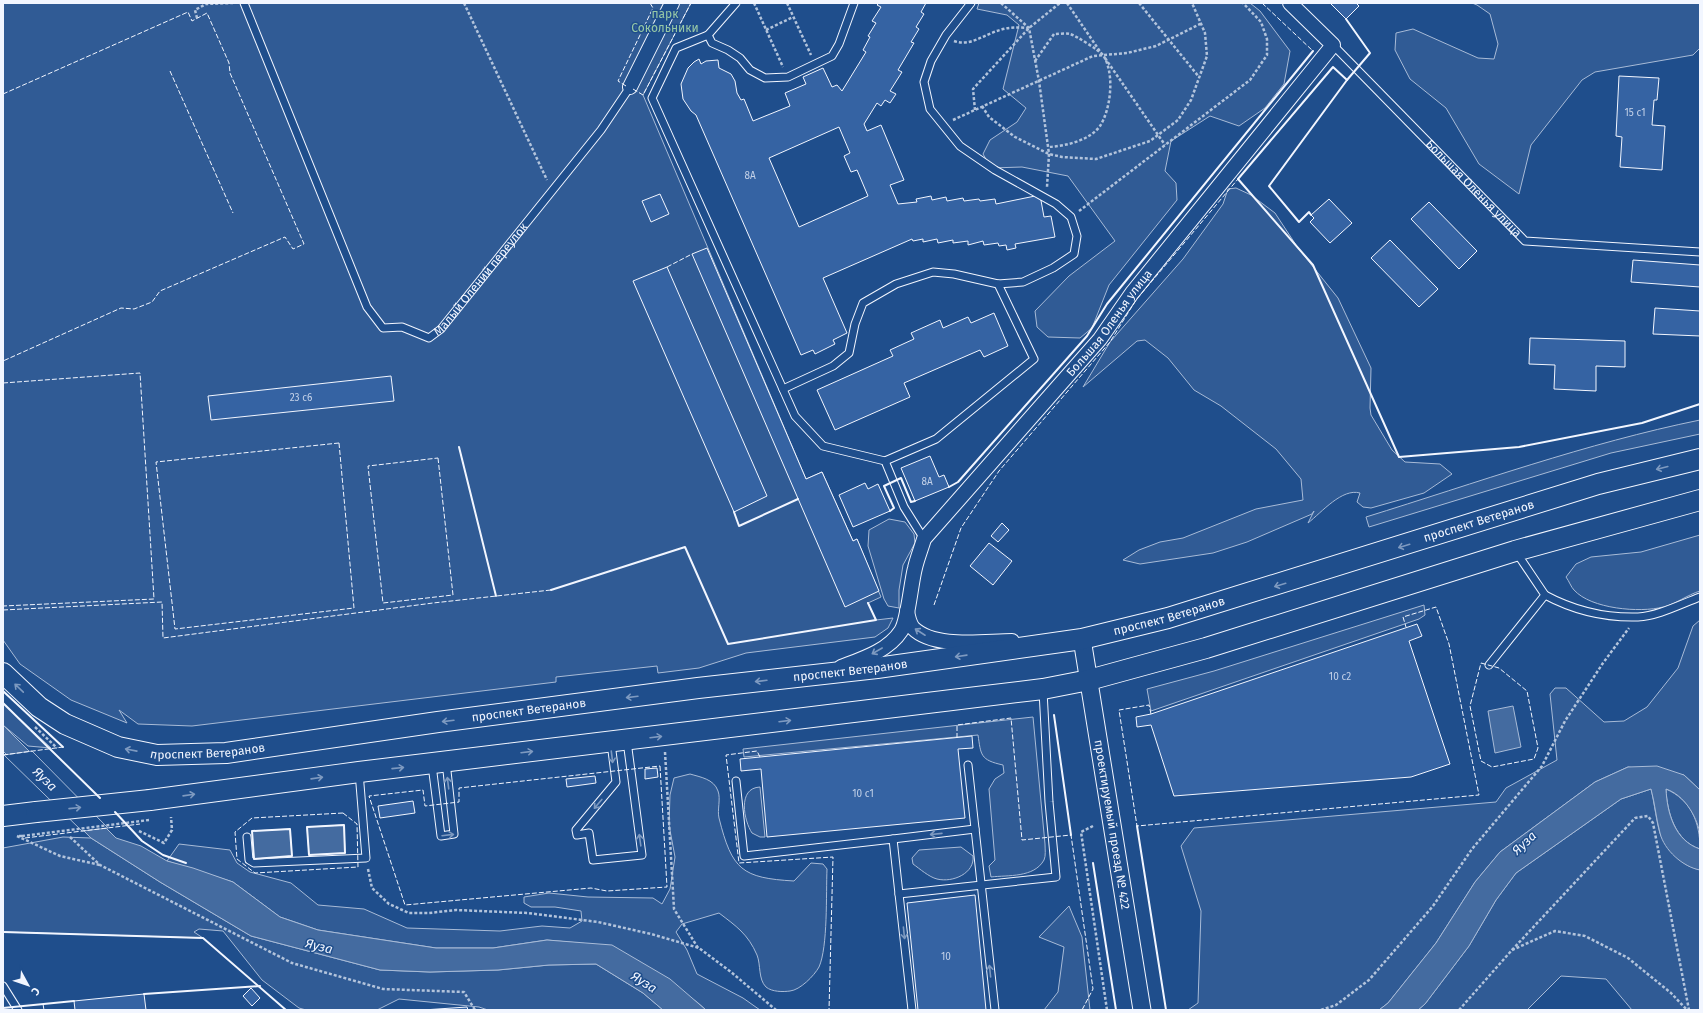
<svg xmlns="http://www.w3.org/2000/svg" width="1703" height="1013" viewBox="0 0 1703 1013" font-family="'Fira Sans',sans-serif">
<rect width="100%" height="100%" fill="#1f4e8c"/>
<!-- green -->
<g fill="#305b95" stroke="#a8bbd7">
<polygon points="3,3 691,3 643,95 806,479 822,472 853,541 857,539 881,597 868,603 876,620 893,618 888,628 875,637 746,653 699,668 658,673 657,666 556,677 556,682 192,726 138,724 119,710 127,723 71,700 20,664 3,640"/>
<polygon points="979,3 1250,3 1260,11 1290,51 1284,84 1265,108 1239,126 1210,116 1171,141 1165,171 1176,183 1177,200 1109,285 1092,328 1080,338 1048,337 1037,327 1035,311 1069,276 1115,241 1068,176 1022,167 991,168 983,154 990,140 1017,122 1026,108 1003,89 1019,25 1007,15 977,9"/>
<polygon points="1472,3 1700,3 1700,48 1693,55 1595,72 1582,80 1531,145 1519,194 1479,164 1446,108 1410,79 1395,50 1396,33 1413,29 1478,58 1494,59 1498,44 1490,14 1477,5"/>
<path d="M1236 188 1251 195 1275 213 1298 248 1338 298 1371 368 1370 408 1371 415 1392 450 1405 462 1440 464 1452 474 1424 493 1371 508 1363 507 1357 502 1360 493C1342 488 1322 512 1308 523L1314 511 1312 514 1247 542 1213 553 1140 564 1123 560 1139 550 1160 542 1183 538 1256 509 1303 500 1301 479 1276 449 1221 406 1194 390 1168 358 1145 340 1137 341 1083 387 1110 342 1183 259 1223 204 1228 189Z"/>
<path d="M1700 420V434L1611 453 1369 527 1366 517C1476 483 1587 443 1700 420Z"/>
<polygon points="889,519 905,522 914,534 915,543 903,565 899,590 899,608 888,606 884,599 868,546 869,530"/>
<path d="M1700 535V591C1687 595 1676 604 1663 607 1640 613 1591 609 1574 590 1571 587 1569 581 1566 577L1576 564 1591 557 1641 552Z"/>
<polygon points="1424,605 1425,615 1419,619 1151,711 1147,689 1214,671"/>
<polygon points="1700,620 1700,790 1684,775 1628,767 1595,782 1500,852 1475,882 1436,943 1388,1003 1379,1010 1188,1010 1198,1003 1201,911 1181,846 1194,828 1496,802 1506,788 1557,760 1550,694 1555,688 1566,688 1604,722 1624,721 1647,707 1678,668 1693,626"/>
<polygon points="3,703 51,748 28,746 3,725"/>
<path d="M1033 717 1045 844C1045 849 1046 856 1044 860 1034 878 1008 875 991 877L989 866 995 860 989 789 995 779 1004 773 1003 765C980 760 981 755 978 735L744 757 743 749Z"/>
<path d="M690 774C700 777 714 779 718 791 721 799 717 810 719 818 732 870 742 878 794 881L811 863 823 864 827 869C826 893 828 947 819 967 814 976 800 990 790 991 783 992 772 992 766 987 758 979 761 965 757 955 748 934 736 926 719 913L682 924 676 932 687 950 697 974 743 998 760 1010H706L697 1002 612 946 547 940 493 948H436L318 930 280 917 233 882 167 861 179 844 230 850 237 863 250 872 291 883 318 905 364 909 407 928 500 931 542 926 570 928 582 921 581 911 555 907H531L524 903V897L549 893 588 897 653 898 662 904 670 889 675 857 669 825 670 795 674 778Z"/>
<path d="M760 787 765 837H760L752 833C744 821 737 788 760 787Z"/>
<path d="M1651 789C1654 800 1657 827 1661 836 1669 852 1682 866 1700 870V1010H1632L1606 979 1561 976 1527 1010H1418L1425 1004 1469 946 1496 900 1516 873 1621 799Z"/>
<path d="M1666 789C1691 800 1700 822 1700 849 1675 841 1667 812 1666 789Z"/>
<polygon points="63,837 91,838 160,882 251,936 380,970 430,972 498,970 549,965 596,964 643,993 663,1010 488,1010 479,1007 399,999 377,1010 306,1010 299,1008 262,980 223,931 199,929 194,932 203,938 3,932 3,848"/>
<path d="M961 847 973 856C975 873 953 883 937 879 929 877 920 869 913 864L912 858 919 850Z"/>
<polygon points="1069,906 1082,937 1090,1010 1044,1010 1058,992 1064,947 1039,937"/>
</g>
<!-- water -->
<g fill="#446ba0" stroke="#a8bbd7">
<polygon points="1513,706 1521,747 1495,753 1488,711"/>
<polygon points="3,725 116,838 141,846 167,861 193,868 233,882 280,917 318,930 436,948 493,948 547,940 612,945 670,979 706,1010 663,1010 643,993 596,964 549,965 498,970 430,972 380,970 251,936 160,882 91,838 3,751"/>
<path d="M1657 766 1684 775 1700 790V833C1696 815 1684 795 1666 789 1667 813 1675 841 1700 849V870C1683 867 1664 850 1660 833 1656 818 1655 804 1651 789L1621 799 1516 873 1496 900 1469 946 1425 1004 1418 1010H1379L1388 1003 1436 943 1475 882 1500 852 1595 782 1628 767Z"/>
<polygon points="344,825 345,853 309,855 307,827"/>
<polygon points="290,829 292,856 254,859 252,831"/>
</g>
<!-- pier -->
<polygon fill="#1f4e8c" stroke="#a8bbd7" points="32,751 108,828 82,831 4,755"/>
<!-- building -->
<g fill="#3563a3" stroke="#f2f6ff" fill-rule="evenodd">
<path d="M879 3H926L921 12 924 14 916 27 919 29 911 42 914 43 898 70 902 72 890 91 896 94 890 103 885 100 881 106 877 103 864 124 867 131 881 125 904 180 890 185 898 204 917 202 916 199 931 196 932 200 946 197 947 201 963 198 964 201 979 199 980 201 995 199 996 204 1040 195 1044 217 1051 216 1055 237 1015 244 1016 248 1007 250 1006 245 999 246 998 243 984 245 983 241 968 245V241L953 243V240L938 243 937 239 923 242V239L913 241 912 239 823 278 847 333 833 340 835 344 815 354 813 350 801 355 696 115 691 111 683 99 681 84 688 68 694 62 699 59 701 64 706 61 718 60 719 68 731 74 735 81 737 93 741 100 744 99 753 121 790 106 785 93 806 84 803 77 823 68 832 87 837 85 842 91 866 52 863 50 870 37 868 36 876 23 872 21 881 7 877 5ZM839 127 850 153 844 156 851 172 857 170 868 196 799 227 769 158Z"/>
<polygon points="1330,3 1356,3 1359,6 1346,19"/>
<polygon points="1619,76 1659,78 1657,100 1654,100 1652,125 1665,126 1662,170 1620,167 1622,137 1616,136"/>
<polygon points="660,194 669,214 651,222 642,201"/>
<polygon points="1329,199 1352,223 1330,243 1310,222 1314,218 1311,215"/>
<polygon points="1429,202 1477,251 1459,269 1411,219"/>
<polygon points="1390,240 1438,289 1419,307 1371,258"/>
<polygon points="707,248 806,479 822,472 853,541 857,539 879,591 845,607 692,254"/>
<polygon points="1633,260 1700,265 1700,287 1631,282"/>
<polygon points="667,267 767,496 734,512 633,281"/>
<polygon points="1655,308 1700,311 1700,336 1653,334"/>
<polygon points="994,313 1008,346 984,357 980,350 904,383 910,397 835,430 817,390 893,356 890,350 914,339 911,333 940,320 943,328 968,317 971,323"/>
<polygon points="1530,338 1625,341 1625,367 1596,366 1596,391 1554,389 1555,365 1529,364"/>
<polygon points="391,376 394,401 211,420 208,396"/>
<polygon points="930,456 939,477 944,475 949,487 915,501 901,468"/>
<polygon points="865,483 868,489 878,484 890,511 853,527 839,495"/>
<polygon points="1002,523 1009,530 998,542 991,536"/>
<polygon points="989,543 1012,561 993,585 970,566"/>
<polygon points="1417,624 1422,636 1409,641 1450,764 1411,777 1174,796 1151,725 1137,727 1136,717 1151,714"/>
<polygon points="972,736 973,748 958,749 965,818 767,837 761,769 741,771 740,759"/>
<polygon points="657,768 658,777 645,779 645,769"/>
<polygon points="595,776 596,783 567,787 566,779"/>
<polygon points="413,801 415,813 380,818 378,806"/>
<polygon points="975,895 986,1010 918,1010 907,903"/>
<polygon points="251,988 260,998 252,1006 243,996"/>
<polygon points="144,994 146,1010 75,1010 74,1001"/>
<polygon points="467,1007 468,1010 423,1010"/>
</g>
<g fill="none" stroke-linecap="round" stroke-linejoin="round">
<defs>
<g id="service">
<path id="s1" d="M244 3 367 307 383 328 402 327 429 338 441 329 601 130 630 87"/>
<polyline points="736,3 708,35 676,48 652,98 795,416 823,446 885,461 904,507 924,539"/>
<polyline points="708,35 712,43 728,50 740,58 750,70 765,78 788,77 832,56 839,44 854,3"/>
<path id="s2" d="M1333 45 1525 241 1700 252"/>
<polyline points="783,389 833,366 849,353 855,324 863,303 896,284 933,272 954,274 998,284 1023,282 1053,268 1074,254 1077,236 1071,217 1056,204 995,170 960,146 930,109 924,82 931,61 946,35 971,3"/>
<polyline points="885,461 936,439 1034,359 998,284"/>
<path d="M1545 595C1573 610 1606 618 1638 617 1658 616 1681 604 1700 597"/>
<polyline points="1489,665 1545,595 1516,552"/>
<polyline points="611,743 616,782 576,830 577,835 589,833 593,860 642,855 627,741"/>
<polyline points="432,765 441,836 454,834 446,762"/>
<polyline points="968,765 995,1010"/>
<polyline points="736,781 744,856 893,839 899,894 1056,877 1049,802 1043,691"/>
<polyline points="247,837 249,860 254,863 366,858 359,772"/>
<polyline points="893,839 975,829"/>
<polyline points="899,894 912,1010"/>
<polyline points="3,986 18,1010"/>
</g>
<g id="minor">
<polyline points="630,87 672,3"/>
<path d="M907 611C908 617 909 623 913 628 934 649 984 641 1012 641"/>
<path id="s3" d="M841 667C862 659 888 651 901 631 908 621 911 583 915 568 917 559 921 549 924 539L1100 339 1132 293 1333 45 1290 3"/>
</g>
<g id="tertiary">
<path id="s4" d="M1082 639 1142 1010"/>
</g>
<g id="secondary">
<path id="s5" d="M3 673 39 707 65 724 118 747 157 755 226 753 438 722 698 688 877 668 1082 639 1168 618 1598 484 1700 459"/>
<polyline points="150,800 359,772 952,700 1043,689 1089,680 1206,648 1515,551 1700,500"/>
<polyline points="3,816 36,812"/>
</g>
</defs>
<!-- service casing -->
<use href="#service" stroke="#f2f6ff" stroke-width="9"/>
<!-- minor casing -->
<use href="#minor" stroke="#f2f6ff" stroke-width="16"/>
<!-- tertiary casing -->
<use href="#tertiary" stroke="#f2f6ff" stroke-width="19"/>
<!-- secondary casing -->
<use href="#secondary" stroke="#f2f6ff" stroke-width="22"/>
<!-- path -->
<g stroke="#b3c4dc" stroke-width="2.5" stroke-dasharray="3 2" stroke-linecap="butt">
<polyline points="464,3 547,180"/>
<polyline points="754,3 783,67"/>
<polyline points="787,3 811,55"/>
<polyline points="1001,3 1029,28 1039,81 1049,154 1047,187"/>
<polyline points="1067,3 1101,53"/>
<polyline points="1139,3 1199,77"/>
<polyline points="197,18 195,10 206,4 233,3"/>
<polyline points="766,30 793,17"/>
<path d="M954 41C970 47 985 34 1000 30 1009 27 1018 27 1028 28"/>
<polyline points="1105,58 1165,145"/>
<path d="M1035 61 1054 34C1059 34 1065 33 1070 34 1075 35 1100 51 1103 55 1115 73 1111 109 1100 126 1089 141 1065 146 1048 147"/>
<polyline points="982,106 989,117 1015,137 1049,154 1062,157 1096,159 1150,141 1178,120 1191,100 1207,56 1205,33 1192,3"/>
<polyline points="975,110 973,89 1029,28 1060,3"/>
<polyline points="953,120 1093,56 1127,53 1156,46 1202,23"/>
<polyline points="1079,211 1250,80 1267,55 1267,39 1261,22 1243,3"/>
<polyline points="35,727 57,748"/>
<polyline points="665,752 674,909 698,948"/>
<polyline points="1093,826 1081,832 1107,1010"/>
<polyline points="139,831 164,843 172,830 171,817"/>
<polyline points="22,836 17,836 60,856 100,865"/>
<polyline points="70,837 100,865 292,963 383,989 464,992 475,1010"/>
<polyline points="368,869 372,888 389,904 409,913 429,913 456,910 528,913 598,922 651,934 699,948 731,972 776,1010"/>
<polyline points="1512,950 1635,818 1648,816 1653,823 1689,1010"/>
<polyline points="1321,1010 1336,1005 1369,980 1433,906 1472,849 1542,766 1565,721 1603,663 1629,628"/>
<polyline points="1459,1010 1512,950 1555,931 1585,936 1628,958 1671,993 1687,1010"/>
</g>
<!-- service -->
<use href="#service" stroke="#1f4e8c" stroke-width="7"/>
<!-- minor -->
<use href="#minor" stroke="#1f4e8c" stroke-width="14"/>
<!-- tertiary -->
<use href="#tertiary" stroke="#1f4e8c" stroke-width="17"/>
<!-- secondary -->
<use href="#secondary" stroke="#1f4e8c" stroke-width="20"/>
<defs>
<polyline id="secondary-bridge" points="36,812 150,800"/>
</defs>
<!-- secondary-bridge casing -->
<use href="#secondary-bridge" stroke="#f2f6ff" stroke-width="22" stroke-linecap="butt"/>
<!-- path-bridge -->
<polyline stroke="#b3c4dc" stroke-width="2.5" stroke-dasharray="3 2" stroke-linecap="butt" points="22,836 149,820"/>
<!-- secondary-bridge -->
<use href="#secondary-bridge" stroke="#1f4e8c" stroke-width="20"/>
<!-- fence -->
<g stroke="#f2f6ff" stroke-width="1" stroke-dasharray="5 2" stroke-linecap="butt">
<polyline points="1262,3 1313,51"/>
<polyline points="170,71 233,213"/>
<polyline points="626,86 618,81 653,8 650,3"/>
<polyline points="633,89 643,95 691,3"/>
<polyline points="3,94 188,12 192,21 207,13 229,63 230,73 304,244 293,249 285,237 160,291 152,302 134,309 121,308 3,361"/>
<polyline points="667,267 692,254"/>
<polyline points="3,383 140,373 154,599 3,606"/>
<polygon points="339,443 354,608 175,629 156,462"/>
<polygon points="438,458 453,595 383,603 368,466"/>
<polyline points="934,605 961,528 999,471 1110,342 1136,300 1238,179"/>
<polyline points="3,610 162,602 163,638 433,603 551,590"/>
<polygon points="1481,663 1499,668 1527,691 1538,748 1534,759 1492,767 1481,761 1470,706"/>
<polyline points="1151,714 1149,705 1119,710 1137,826 1479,795 1449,644 1436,607 1403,617 1406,627"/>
<polyline points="957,738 957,725 1011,718 1022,840 1071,835 1093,989 1082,1010"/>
<polyline points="3,755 63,747"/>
<polyline points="760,757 757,751 726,755 739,863 833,857 829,1010"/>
<polygon points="660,766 667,887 607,891 591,888 405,905 369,796 423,790 425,806 459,802 459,788"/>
<polygon points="343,813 357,824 358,867 255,873 237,859 235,832 252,818"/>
<polyline points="25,838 140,824"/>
<polyline points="43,1004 44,1010"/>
</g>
<!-- wall -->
<g stroke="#f2f6ff" stroke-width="2">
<polyline points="1346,19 1370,53 1347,80 1333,67 1238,179 1313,265 1399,457 1519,447 1642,423 1700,404"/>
<polyline points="1311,215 1309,212 1299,222 1269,186 1347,80"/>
<polyline points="459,447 496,596"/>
<polyline points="949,487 958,482 1087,336 1107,304 1313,51"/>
<polyline points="890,511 894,508 884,486 901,478 911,502 915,501"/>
<polyline points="734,512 739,526 798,499"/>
<polyline points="551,590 685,547 728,644 876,620 868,603"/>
<polyline points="3,691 63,747"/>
<polyline points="3,703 100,798"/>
<polyline points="1054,715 1071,835"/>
<polyline points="115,812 142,841 163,855 186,863"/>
<polygon points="344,825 345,853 309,855 307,827"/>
<polyline points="1137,826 1166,1010"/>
<polygon points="290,829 292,856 254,859 252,831"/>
<polyline points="1093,863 1116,1010"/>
<polyline points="3,932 203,938 286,1010"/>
<polyline points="144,994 260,986"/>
<polyline points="3,1008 74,1001"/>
</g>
</g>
<!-- one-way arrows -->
<defs><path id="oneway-shaft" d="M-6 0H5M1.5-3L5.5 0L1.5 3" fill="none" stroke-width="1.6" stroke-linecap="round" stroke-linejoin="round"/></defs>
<g stroke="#7e9ac0">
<use href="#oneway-shaft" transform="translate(1662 468) rotate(166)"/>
<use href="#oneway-shaft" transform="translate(1404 546) rotate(163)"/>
<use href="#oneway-shaft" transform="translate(1280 585) rotate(163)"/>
<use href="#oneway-shaft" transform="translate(920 632) rotate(-147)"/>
<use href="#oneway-shaft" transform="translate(877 651) rotate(150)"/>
<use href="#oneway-shaft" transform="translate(961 656) rotate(172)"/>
<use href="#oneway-shaft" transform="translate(761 681) rotate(173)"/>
<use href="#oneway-shaft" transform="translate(19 688) rotate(-136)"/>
<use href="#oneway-shaft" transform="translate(632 697) rotate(173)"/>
<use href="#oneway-shaft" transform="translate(448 721) rotate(173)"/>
<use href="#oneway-shaft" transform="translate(785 721) rotate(-7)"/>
<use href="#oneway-shaft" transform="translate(656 737) rotate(-7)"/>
<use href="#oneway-shaft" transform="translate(131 750) rotate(-169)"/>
<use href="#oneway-shaft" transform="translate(527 752) rotate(-7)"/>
<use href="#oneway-shaft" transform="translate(612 757) rotate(83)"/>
<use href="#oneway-shaft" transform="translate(398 768) rotate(-6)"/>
<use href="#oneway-shaft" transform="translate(317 778) rotate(-8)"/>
<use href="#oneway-shaft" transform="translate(448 783) rotate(-97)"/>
<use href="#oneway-shaft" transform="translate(189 795) rotate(-8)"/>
<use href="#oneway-shaft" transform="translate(598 804) rotate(130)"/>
<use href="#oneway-shaft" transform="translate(75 808) rotate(-6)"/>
<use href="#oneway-shaft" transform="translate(936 834) rotate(174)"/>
<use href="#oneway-shaft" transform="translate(448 835) rotate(-7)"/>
<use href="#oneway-shaft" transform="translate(640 840) rotate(-98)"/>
<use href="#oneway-shaft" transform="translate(904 933) rotate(84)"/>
<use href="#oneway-shaft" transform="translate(990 971) rotate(-96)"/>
</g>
<g text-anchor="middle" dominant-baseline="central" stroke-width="3" stroke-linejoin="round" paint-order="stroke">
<!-- number labels -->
<g font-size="10" fill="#c3d1e8">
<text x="1635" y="113">15 c1</text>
<text x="750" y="176">8А</text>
<text x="301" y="398">23 с6</text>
<text x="927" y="482">8А</text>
<text x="1340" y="677">10 с2</text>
<text x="863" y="794">10 с1</text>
<text x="946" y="957">10</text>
</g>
<!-- park labels -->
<g font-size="12" fill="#97c8a6" stroke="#1f4e8c">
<text x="665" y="14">парк<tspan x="665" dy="14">Сокольники</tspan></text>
</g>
<!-- street labels -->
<g font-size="12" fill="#f2f6ff" stroke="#1f4e8c">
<text stroke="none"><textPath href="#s2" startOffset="201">Большая Оленья улица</textPath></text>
<text stroke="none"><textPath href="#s1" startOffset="481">Малый Олений переулок</textPath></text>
<text stroke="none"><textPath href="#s3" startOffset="451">Большая Оленья улица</textPath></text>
<text stroke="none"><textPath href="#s5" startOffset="1525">проспект Ветеранов</textPath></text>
<text stroke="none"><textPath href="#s5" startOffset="1201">проспект Ветеранов</textPath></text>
<text stroke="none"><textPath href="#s5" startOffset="877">проспект Ветеранов</textPath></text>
<text stroke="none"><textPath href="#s5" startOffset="553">проспект Ветеранов</textPath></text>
<text stroke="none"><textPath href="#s5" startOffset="229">проспект Ветеранов</textPath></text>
<text stroke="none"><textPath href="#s4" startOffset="188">проектируемый проезд № 422</textPath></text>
</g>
<!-- water labels -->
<g font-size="13" font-style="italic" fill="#f2f6ff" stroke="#1f4e8c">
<text transform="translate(45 779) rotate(44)">Яуза</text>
<text transform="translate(1524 843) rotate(-43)">Яуза</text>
<text transform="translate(319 946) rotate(14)">Яуза</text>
<text transform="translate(644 982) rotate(33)">Яуза</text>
</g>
</g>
<!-- border -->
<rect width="1703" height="1013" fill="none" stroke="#f2f6ff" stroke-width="8"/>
<!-- north arrow -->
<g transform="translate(28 985) rotate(130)" stroke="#1f4e8c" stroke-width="3" paint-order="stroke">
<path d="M0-3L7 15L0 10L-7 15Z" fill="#f2f6ff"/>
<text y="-6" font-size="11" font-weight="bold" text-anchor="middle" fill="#f2f6ff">С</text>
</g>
</svg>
